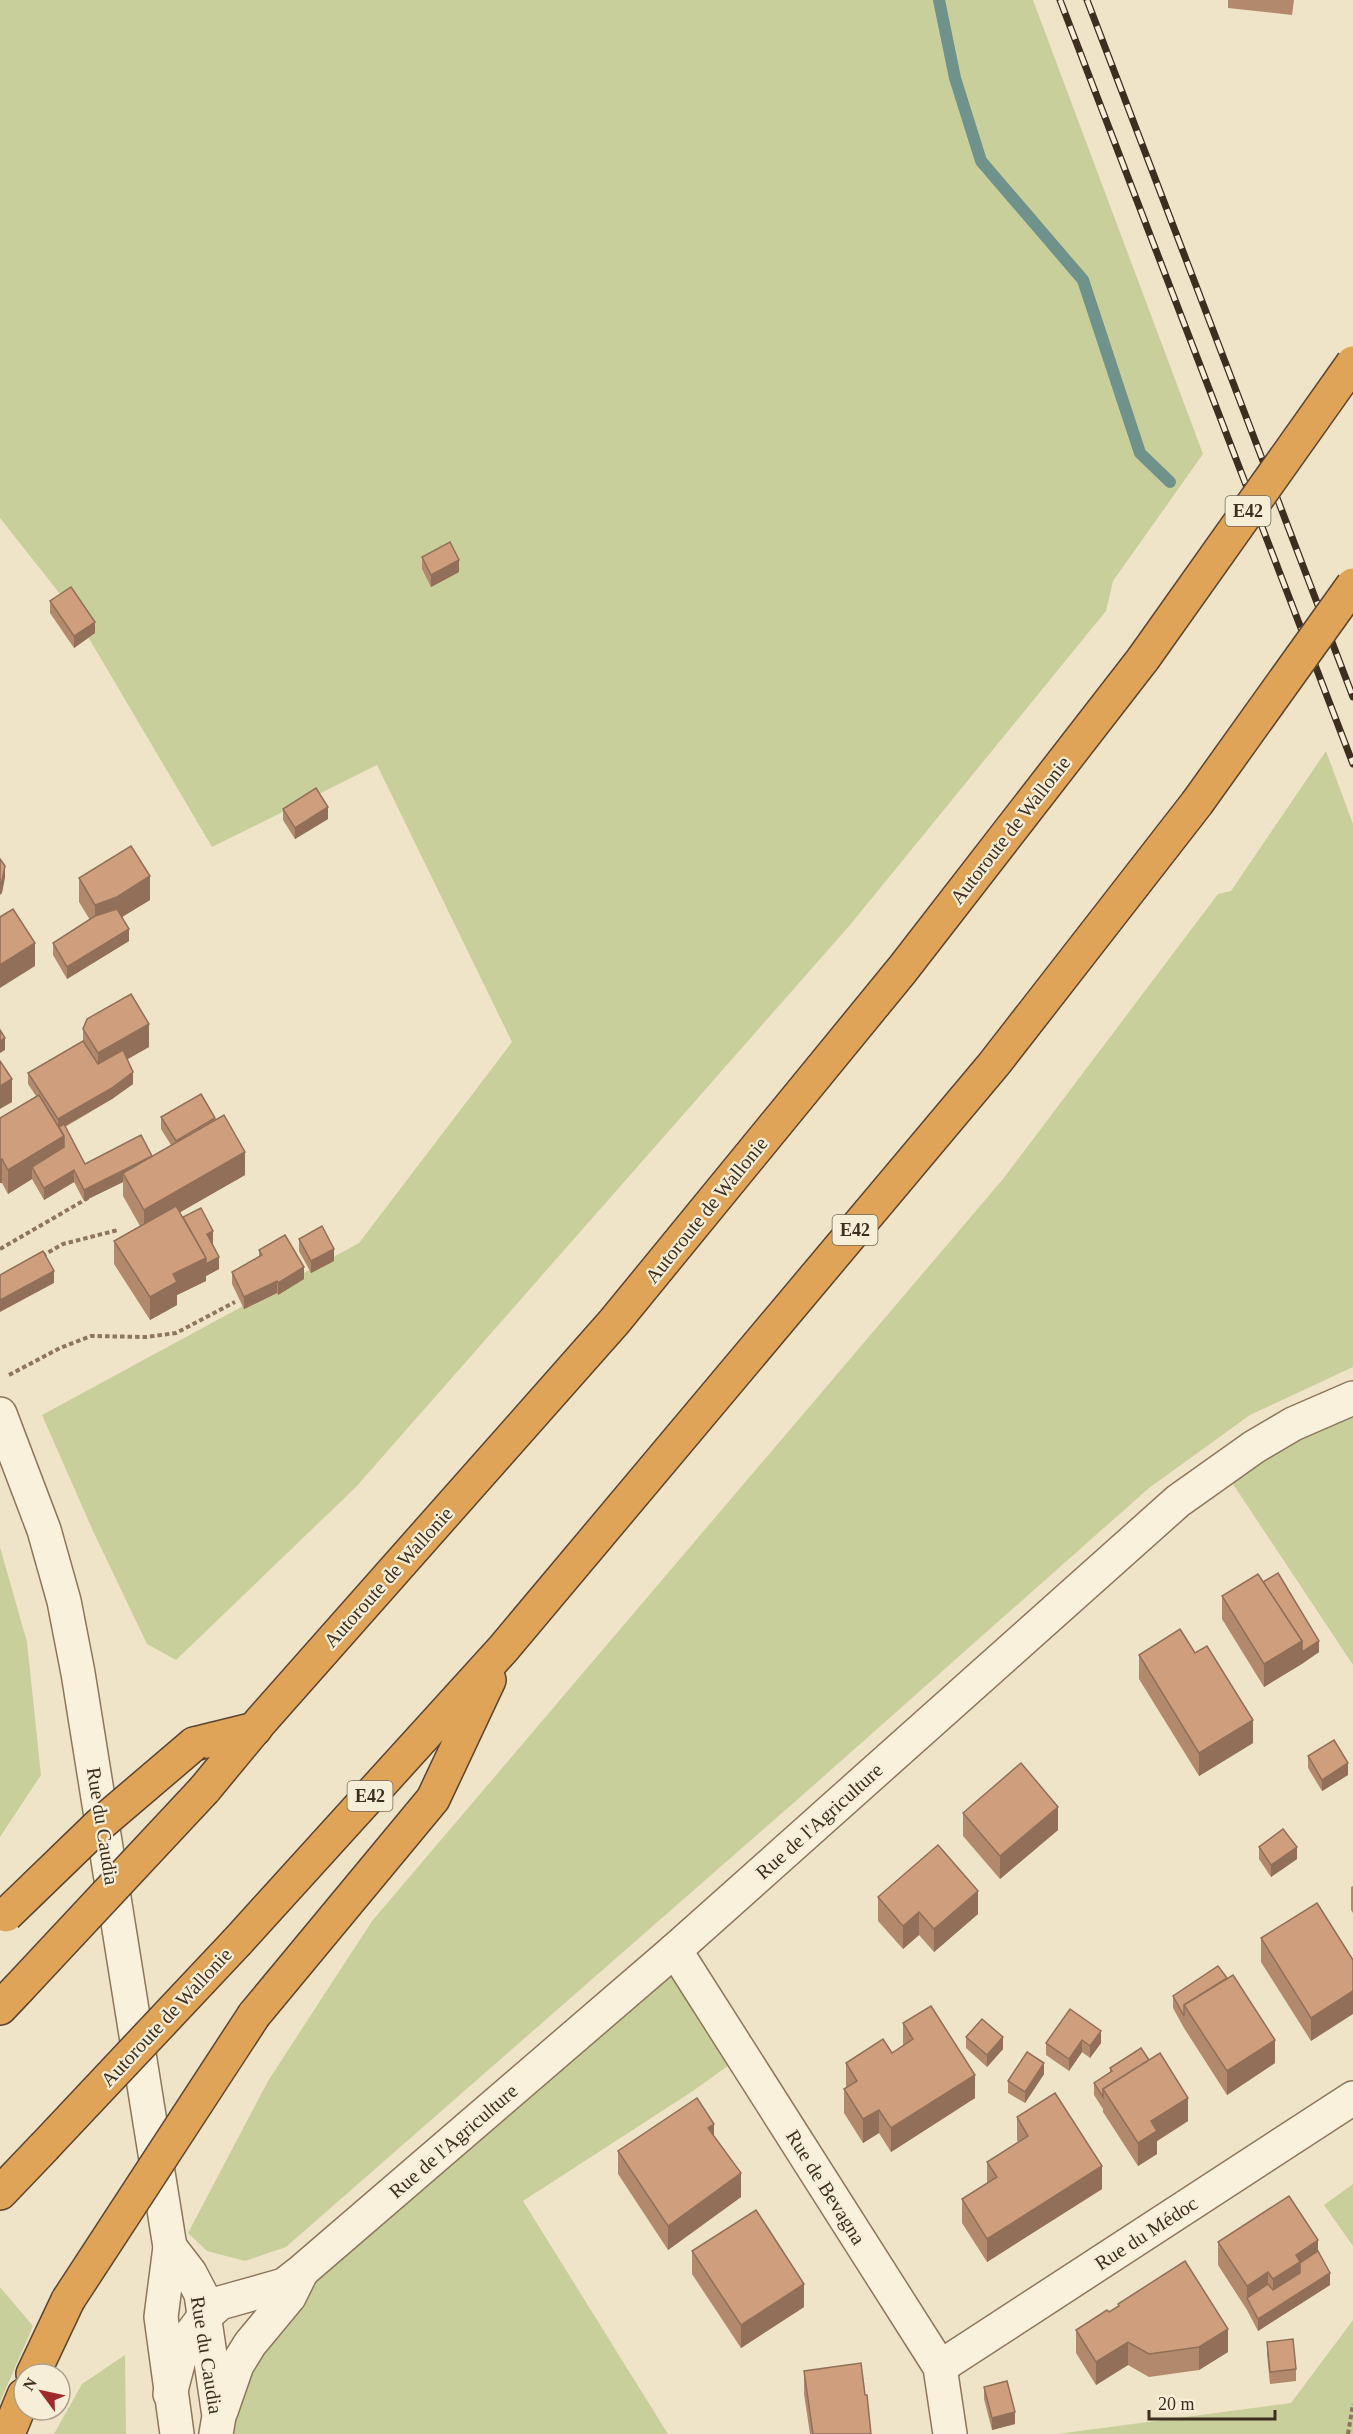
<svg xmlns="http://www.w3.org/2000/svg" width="1353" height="2434" viewBox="0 0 1353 2434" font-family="Georgia,serif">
<rect width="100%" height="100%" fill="#f0e4c8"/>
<!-- green -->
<g fill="#c9cf9b">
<polygon points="0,0 1033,0 1203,454 1113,581 1106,611 850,925 355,1488 176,1660 147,1644 93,1531 42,1415 359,1243 512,1042 377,765 212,847 71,608 0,518"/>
<polygon points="1326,751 1353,824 1353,1367 1250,1415 1149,1488 797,1800 286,2247 245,2261 207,2251 188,2233 268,2081 372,1921 1003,1179 1218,894 1231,891"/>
<polygon points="1353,1398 1353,1665 1223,1469"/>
<polygon points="0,1547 27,1642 41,1775 0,1837"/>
<polygon points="675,1950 743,2055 693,2091 523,2201 668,2434 216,2434 268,2321"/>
<polygon points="1353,2184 1353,2246 1324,2205"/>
<polygon points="0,2287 33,2326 0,2402"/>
<polygon points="1353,2320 1353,2434 1057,2434 1291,2403"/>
<polygon points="125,2355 126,2434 54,2434 82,2384"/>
</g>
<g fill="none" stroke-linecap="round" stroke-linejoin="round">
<!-- stream -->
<polyline stroke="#6f938a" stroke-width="12" points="939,0 955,78 981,161 1083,280 1140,453 1170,482"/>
<defs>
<g id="street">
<polyline points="0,1414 44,1530 64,1601 78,1673 170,2247 161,2317 177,2434"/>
<polyline points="675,1950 940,2367 950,2434"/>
<polyline points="170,2247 190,2273 201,2294 219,2416 216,2434"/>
<polyline points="940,2367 1353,2098"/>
<polyline points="170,2394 180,2356 192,2333 204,2317 220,2303 284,2285 302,2271 675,1950 1178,1501 1254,1447 1293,1424 1353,1398"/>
<polyline points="221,2411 237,2365 250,2344 289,2297 301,2273"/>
</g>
<g id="highway">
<polyline points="194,1744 255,1729"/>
<polyline points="204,1790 261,1721 614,1322 902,970 1143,659"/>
<polyline points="237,1942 503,1649 994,1064 1197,803"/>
<polyline points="0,2008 18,1989"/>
<polyline points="254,2015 433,1799 489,1680"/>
<polyline points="0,2193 44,2147"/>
<polyline points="33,2374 68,2300"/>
<polyline points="8,2434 24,2395"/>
</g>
</defs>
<!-- street casing -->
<use href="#street" stroke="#8d765c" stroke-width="36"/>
<!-- highway casing -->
<use href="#highway" stroke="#5b4430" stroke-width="36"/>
<!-- path -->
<g stroke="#8d765c" stroke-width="4" stroke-dasharray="4.5 3" stroke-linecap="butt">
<polyline points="0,1249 88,1198"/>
<polyline points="42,1256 63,1244 118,1230"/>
<polyline points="9,1375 60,1348 91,1336 146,1337 176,1333 235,1302"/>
<polyline points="1348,2434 1353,2404"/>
</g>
<!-- street -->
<use href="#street" stroke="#faf1dc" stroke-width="33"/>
<!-- highway -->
<use href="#highway" stroke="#e0a458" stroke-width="33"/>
<defs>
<g id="rail">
<polyline points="1060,0 1353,764"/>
<polyline points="1087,0 1353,697"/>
</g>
</defs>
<!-- rail casing -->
<use href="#rail" stroke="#3d2e20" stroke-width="7"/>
<!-- rail -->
<use href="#rail" stroke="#f7eed8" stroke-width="4.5" stroke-dasharray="14" stroke-linecap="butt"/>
<defs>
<g id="highway-bridge">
<polyline points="1143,659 1353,363"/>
<polyline points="1197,803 1353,585"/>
<polyline points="6,1915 99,1825 194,1744"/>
<polyline points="18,1989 204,1790"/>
<polyline points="44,2147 237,1942"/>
<polyline points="68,2300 254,2015"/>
</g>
</defs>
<!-- highway-bridge casing -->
<use href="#highway-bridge" stroke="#5b4430" stroke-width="36" stroke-linecap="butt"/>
<!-- highway-bridge -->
<use href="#highway-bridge" stroke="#e0a458" stroke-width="33"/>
</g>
<!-- wall -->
<g fill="#b2896c">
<polygon points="1228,0 1294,0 1292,15 1228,8"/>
<polygon points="422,557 459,572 431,587 422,569"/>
<polygon points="50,601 95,633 74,648 50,613"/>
<polygon points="283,809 328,819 295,839 283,820"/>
<polygon points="79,878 150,900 122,917 129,941 67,979 53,955 53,943 90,920 79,902"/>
<polygon points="83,1029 149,1047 127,1059 133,1084 112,1099 65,1127 85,1164 152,1156 171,1145 161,1129 161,1117 215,1119 245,1175 180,1212 183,1217 213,1243 212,1244 219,1269 206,1276 206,1281 177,1295 177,1305 150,1320 114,1264 114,1241 140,1226 123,1196 123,1182 84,1201 74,1182 44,1200 32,1179 8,1194 2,1183 0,1183 0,1118 36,1096 28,1084 28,1073 83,1041"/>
<polygon points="299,1239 334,1261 311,1273 299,1251"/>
<polygon points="259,1250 304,1279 278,1295 277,1293 244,1309 232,1284 232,1272 259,1256"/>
<polygon points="1263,1582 1319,1652 1264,1687 1222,1619 1222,1596"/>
<polygon points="1195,1653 1253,1743 1199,1776 1139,1679 1139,1655"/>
<polygon points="1308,1756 1348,1775 1322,1791 1308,1768"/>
<polygon points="963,1813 1058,1830 1000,1879 963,1836"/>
<polygon points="1259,1847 1297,1859 1271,1877 1259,1859"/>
<polygon points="1353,1886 1353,1913 1351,1910 1351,1887"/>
<polygon points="878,1897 978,1914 934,1952 919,1935 903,1949 878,1921"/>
<polygon points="1317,1903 1311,2041 1261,1962 1261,1938"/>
<polygon points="1173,1996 1275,2063 1227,2095 1184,2028 1173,2008"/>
<polygon points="1070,2009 1101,2043 1090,2058 1082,2052 1069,2071 1046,2055 1046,2043"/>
<polygon points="903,2023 975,2098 891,2152 879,2133 863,2143 844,2113 844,2089 847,2088 846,2086 846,2063 892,2053 903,2045"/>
<polygon points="966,2037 1003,2049 987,2067 966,2048"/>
<polygon points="1110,2068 1188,2121 1157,2141 1157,2154 1138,2166 1103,2112 1103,2109 1094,2095 1094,2083 1110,2072"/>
<polygon points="1044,2074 1025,2103 1008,2093 1008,2081"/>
<polygon points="1017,2117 1102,2189 987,2262 962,2223 962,2199 987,2183 987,2162 1018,2142 1017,2140"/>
<polygon points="714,2137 741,2197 668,2250 618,2174 618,2151"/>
<polygon points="1218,2242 1318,2251 1330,2285 1258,2331 1247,2310 1218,2265"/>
<polygon points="692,2251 804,2307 741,2348 692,2274"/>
<polygon points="1118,2304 1228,2352 1199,2370 1149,2377 1128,2365 1096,2385 1076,2353 1076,2330 1109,2312 1118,2307"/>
<polygon points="1267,2342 1296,2369 1296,2381 1270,2384 1267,2354"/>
<polygon points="804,2371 871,2434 810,2434 804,2394"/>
<polygon points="984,2387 1015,2424 992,2430 984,2399"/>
</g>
<!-- shaded-wall -->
<g fill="#916f58">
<polygon points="459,560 459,572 431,587 431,575"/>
<polygon points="95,622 95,633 74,648 74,636"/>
<polygon points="328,807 328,819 295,839 295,828"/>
<polygon points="5,866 5,878 2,893 0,895 0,883"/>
<polygon points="150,876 150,900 117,920 95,928 95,905"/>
<polygon points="129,929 129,941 67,979 67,967"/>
<polygon points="35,943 35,966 0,988 0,965"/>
<polygon points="149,1024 149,1047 98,1076 98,1053"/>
<polygon points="5,1038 5,1050 0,1053 0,1041"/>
<polygon points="133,1072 133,1084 112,1099 58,1130 58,1119"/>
<polygon points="12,1079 12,1102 0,1109 0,1086"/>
<polygon points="64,1136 64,1159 32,1167 32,1179 8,1194 8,1170"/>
<polygon points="245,1152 245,1175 144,1233 144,1210"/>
<polygon points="152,1156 123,1173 123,1182 84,1201 84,1190"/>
<polygon points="2,1159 2,1183 0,1183 0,1160"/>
<polygon points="74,1170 74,1182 44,1200 44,1188"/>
<polygon points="213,1231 213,1243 207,1246 207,1234"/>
<polygon points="334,1249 334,1261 311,1273 311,1261"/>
<polygon points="219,1257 219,1269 206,1276 206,1281 177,1295 177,1305 150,1320 150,1297 173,1274 206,1258"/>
<polygon points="304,1267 304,1279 278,1295 278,1283"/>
<polygon points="54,1271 54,1283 0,1312 0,1300"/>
<polygon points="277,1281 277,1293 244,1309 244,1297"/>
<polygon points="1302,1641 1302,1664 1264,1687 1264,1664"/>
<polygon points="1319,1641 1319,1652 1302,1664 1302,1652"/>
<polygon points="1253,1720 1253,1743 1199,1776 1199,1753"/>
<polygon points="1348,1763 1348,1775 1322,1791 1322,1780"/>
<polygon points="1058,1807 1058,1830 1000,1879 1000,1856"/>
<polygon points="1297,1847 1297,1859 1271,1877 1271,1865"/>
<polygon points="978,1891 978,1914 934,1952 934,1929"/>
<polygon points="919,1912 919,1935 903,1949 903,1926"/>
<polygon points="1353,1991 1353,2014 1311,2041 1311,2018"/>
<polygon points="1101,2031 1101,2043 1090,2058 1090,2046"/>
<polygon points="1003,2037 1003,2049 987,2067 987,2055"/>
<polygon points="1082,2040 1082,2052 1069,2071 1069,2059"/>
<polygon points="1275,2040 1275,2063 1227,2095 1227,2071"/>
<polygon points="1044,2063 1044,2074 1025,2103 1025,2092"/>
<polygon points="975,2075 975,2098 891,2152 891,2128"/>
<polygon points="1188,2098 1188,2121 1157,2141 1157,2154 1138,2166 1138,2143 1151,2121"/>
<polygon points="879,2110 879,2133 863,2143 863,2119"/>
<polygon points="714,2124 714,2147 708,2128"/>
<polygon points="1102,2166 1102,2189 987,2262 987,2239"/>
<polygon points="741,2173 741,2197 668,2250 668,2226"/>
<polygon points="1318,2240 1318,2263 1273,2302 1273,2279 1296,2255"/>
<polygon points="1268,2272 1268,2295 1247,2298 1247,2286"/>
<polygon points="1330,2273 1330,2285 1258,2331 1258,2319"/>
<polygon points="804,2284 804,2307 741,2348 741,2325"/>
<polygon points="1228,2329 1228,2352 1199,2370 1199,2347"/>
<polygon points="1128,2342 1128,2365 1096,2385 1096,2362"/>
<polygon points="1015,2412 1015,2424 992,2430 992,2418"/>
</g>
<!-- building -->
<g fill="#cf9f7d" stroke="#916f58" stroke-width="1.5">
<polygon points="450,542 459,560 431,575 422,557"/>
<polygon points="71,587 95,622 74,636 50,601"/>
<polygon points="316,788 328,807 295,828 283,809"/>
<polygon points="131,846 150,876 117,897 95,905 79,878"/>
<polygon points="0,859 5,866 2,881 0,883"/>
<polygon points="13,909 35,943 0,965 0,917"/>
<polygon points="117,909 129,929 67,967 53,943 95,916"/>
<polygon points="131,994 149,1024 98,1053 83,1029 87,1019"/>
<polygon points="0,1030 5,1038 0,1041"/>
<polygon points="83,1041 98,1064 123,1050 133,1072 112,1088 58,1119 28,1073"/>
<polygon points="0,1061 12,1079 0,1086"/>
<polygon points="201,1094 215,1118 176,1141 161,1117"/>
<polygon points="39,1095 64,1136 8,1170 2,1159 0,1160 0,1118"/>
<polygon points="224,1115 245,1152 144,1210 123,1173"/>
<polygon points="64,1124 85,1164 141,1135 152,1156 84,1190 74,1170 44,1188 32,1167 64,1147 64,1136 59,1127"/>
<polygon points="176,1206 206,1258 173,1274 177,1282 150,1297 114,1241"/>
<polygon points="201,1208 213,1231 207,1234 219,1257 206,1264 206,1258 183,1217"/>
<polygon points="322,1226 334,1249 311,1261 299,1239"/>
<polygon points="285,1235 304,1267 278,1283 277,1281 244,1297 232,1272 262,1255 259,1250"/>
<polygon points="43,1251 54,1271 0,1300 0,1275"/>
<polygon points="1278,1573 1319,1641 1302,1652 1302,1641 1263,1582"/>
<polygon points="1258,1574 1302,1641 1264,1664 1222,1596"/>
<polygon points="1180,1629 1195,1653 1207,1646 1253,1720 1199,1753 1139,1655"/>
<polygon points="1334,1740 1348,1763 1322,1780 1308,1756"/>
<polygon points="1021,1763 1058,1807 1000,1856 963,1813"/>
<polygon points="1283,1829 1297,1847 1271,1865 1259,1847"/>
<polygon points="938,1845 978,1891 934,1929 919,1912 903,1926 878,1897"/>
<polygon points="1317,1903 1353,1960 1353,1991 1311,2018 1261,1938"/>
<polygon points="1218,1966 1227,1978 1184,2005 1184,2016 1173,1996"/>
<polygon points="1233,1975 1275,2040 1227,2071 1184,2005"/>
<polygon points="931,2006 975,2075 891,2128 879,2110 863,2119 844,2089 857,2081 846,2063 883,2039 892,2053 913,2039 903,2023"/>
<polygon points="1070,2009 1101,2031 1090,2046 1082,2040 1069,2059 1046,2043"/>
<polygon points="982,2019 1003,2037 987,2055 966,2037"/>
<polygon points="1141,2048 1149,2060 1103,2089 1103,2097 1094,2083 1112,2071 1110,2068"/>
<polygon points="1027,2052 1044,2063 1025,2092 1008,2081"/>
<polygon points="1160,2053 1188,2098 1151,2121 1157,2131 1138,2143 1103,2089"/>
<polygon points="1055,2093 1102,2166 987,2239 962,2199 997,2177 987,2162 1028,2136 1017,2117"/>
<polygon points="697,2098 714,2124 708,2128 741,2173 668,2226 618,2151"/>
<polygon points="1289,2196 1318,2240 1296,2255 1300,2262 1273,2279 1268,2272 1247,2286 1218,2242"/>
<polygon points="756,2210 804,2284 741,2325 692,2251"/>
<polygon points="1318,2251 1330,2273 1258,2319 1247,2298 1268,2284 1273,2290 1300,2273 1300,2263"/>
<polygon points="1185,2261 1228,2329 1199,2347 1149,2354 1128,2342 1096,2362 1076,2330 1107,2310 1109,2312 1119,2306 1118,2304"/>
<polygon points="1293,2339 1296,2369 1270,2372 1267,2342"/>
<polygon points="861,2363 865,2395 867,2395 871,2434 813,2434 804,2371"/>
<polygon points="1007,2381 1015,2412 992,2418 984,2387"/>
</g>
<g text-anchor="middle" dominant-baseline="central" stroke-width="4.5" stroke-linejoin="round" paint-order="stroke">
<!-- shield labels -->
<g fill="#f7eed8" stroke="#756857" stroke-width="1.5">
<rect x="1225.5" y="496" width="45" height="30" rx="4.5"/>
<rect x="832.5" y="1215" width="45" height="30" rx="4.5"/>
<rect x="347.5" y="1781" width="45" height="30" rx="4.5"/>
</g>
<g font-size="18" font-weight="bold" fill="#3d2e20">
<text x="1248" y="511">E42</text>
<text x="855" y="1230">E42</text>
<text x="370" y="1796">E42</text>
</g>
<!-- street labels -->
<g font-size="20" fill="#3d2e20" stroke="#f7eed8">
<text transform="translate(1010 830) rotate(-52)">Autoroute de Wallonie</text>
<text transform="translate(706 1210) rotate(-51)">Autoroute de Wallonie</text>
<text transform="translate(388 1577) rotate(-48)">Autoroute de Wallonie</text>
<text transform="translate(819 1821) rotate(-42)">Rue de l'Agriculture</text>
<text transform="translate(103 1826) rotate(81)">Rue du Caudia</text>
<text transform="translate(166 2017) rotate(-47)">Autoroute de Wallonie</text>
<text transform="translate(453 2141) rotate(-41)">Rue de l'Agriculture</text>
<text transform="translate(826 2187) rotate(58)">Rue de Bevagna</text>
<text transform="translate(1146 2233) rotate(-33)">Rue du Médoc</text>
<text transform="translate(207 2355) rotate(81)">Rue du Caudia</text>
</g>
</g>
<!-- north arrow -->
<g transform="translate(42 2392) rotate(303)"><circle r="28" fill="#f7eed8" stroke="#ada18e" stroke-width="1.5"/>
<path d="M0-4.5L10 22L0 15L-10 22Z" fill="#9e2a2b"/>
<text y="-9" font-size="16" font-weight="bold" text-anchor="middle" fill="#3d2e20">N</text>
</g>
<!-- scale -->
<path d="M1149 2410v9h126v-9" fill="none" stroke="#3d2e20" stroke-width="3"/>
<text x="1158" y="2410" font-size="18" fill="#3d2e20" stroke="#f7eed8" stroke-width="4.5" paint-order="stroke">20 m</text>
</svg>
